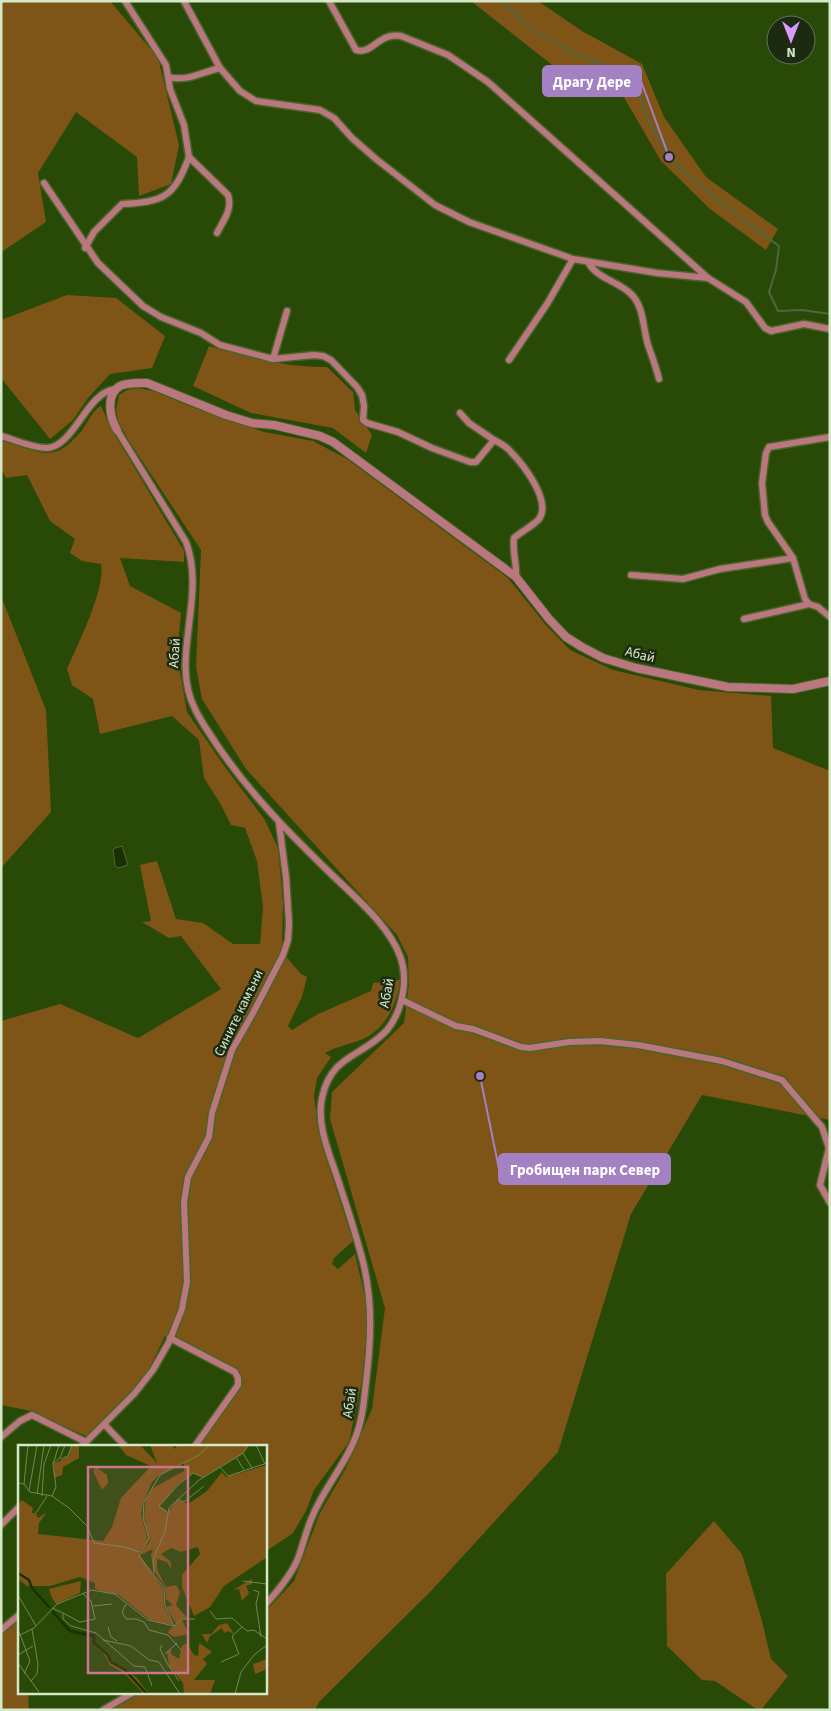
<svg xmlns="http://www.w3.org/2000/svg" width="831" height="1711" viewBox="0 0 831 1711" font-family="'Source Sans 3',sans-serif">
<rect width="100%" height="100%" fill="#294907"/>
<!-- green -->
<g fill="#7e5517">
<polygon points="1,1 110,1 158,58 179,145 171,184 139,196 137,157 76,112 38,173 46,222 3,251 1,248"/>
<polygon points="471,1 538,1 582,31 642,64 664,117 706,177 778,229 766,250 710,209 661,161 618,87 556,68"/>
<polygon points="67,295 116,298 165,336 152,368 110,374 88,398 73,420 50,439 1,378 1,320"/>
<path d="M209 346C247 357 287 368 327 367L353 392 355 410 372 435 366 453 333 428 251 413 193 386Z"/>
<polygon points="138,388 153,391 192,407 264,432 313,441 347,459 508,578 545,624 570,650 613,670 699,690 771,696 773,748 830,771 830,1120 702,1095 631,1214 558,1452 432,1590 319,1702 315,1710 101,1710 136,1692 265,1692 265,1612 294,1581 320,1513 345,1470 372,1409 385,1308 330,1119 332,1092 404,1023 409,984 408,957 397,935 246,769 202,699 196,667 201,550 129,441 118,421 116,410 119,395 127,390"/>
<path d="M101 406 112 430 184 551V562L120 558 130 586 181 613 177 656 187 712 225 767 265 820 278 848 283 902 282 952 301 974 307 977 302 997 288 1026 292 1030 318 1014 371 991 373 983 400 980C398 1001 388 1024 369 1036 355 1044 339 1045 325 1053L331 1057 317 1078 314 1096 317 1121 325 1155 353 1241 334 1258 332 1264 338 1269 355 1254 365 1297 367 1325 362 1380 349 1442 314 1490 306 1511 293 1533 265 1552V1446H200L204 1441 238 1385 234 1372 165 1336 143 1382 88 1437 31 1411 1 1405V1021L60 1004 138 1038 221 989 181 936 169 938 142 922 151 921 140 865 157 861 176 919 203 923 233 944H260L263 907 257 861 245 828 231 825 220 803 204 778 199 740 172 716 100 734 93 699 72 685 67 669C77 646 106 588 101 564L82 561 70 553 75 539 50 521 27 475 6 478 1 469V441C28 445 47 465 71 442 75 437 81 433 84 427 89 420 93 410 101 406Z"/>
<polygon points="1,596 46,710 51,812 1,868"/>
<polygon points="714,1521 742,1554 762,1621 771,1659 788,1676 761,1710 758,1710 715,1681 702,1680 667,1646 666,1574"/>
<polygon points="19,1616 19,1692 28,1692 29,1710 1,1710 1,1629"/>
</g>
<!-- water -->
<polygon fill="#193001" stroke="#51673d" points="122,846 128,865 118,868 115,865 113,850 115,848"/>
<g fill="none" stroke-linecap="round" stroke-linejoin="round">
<!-- stream -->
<polyline stroke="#51673d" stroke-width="2" points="503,1 523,23 575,54 618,70 638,91 647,118 669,157 688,175 752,227 779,246 776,270 769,292 778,311 802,310 830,314"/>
<defs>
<g id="minor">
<path d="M125 1 166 65 170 89 184 125 189 157 228 195C233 209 223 221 217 233"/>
<polyline points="184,1 220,68 240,91 256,101 320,110 334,118 352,138 376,159 435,205 469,222 573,259 657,273 708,278"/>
<path d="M329 1 356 50C373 55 378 32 401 36L448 55 488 82 708 278 746 302 765 328 771 331 804 324 830 329"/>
<path d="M168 77C187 82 202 72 220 68"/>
<path d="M44 183 98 263 143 306 161 317 201 333 220 345 273 359 314 355 323 356 331 360 357 387 362 395 364 406 363 420 367 423 398 432 432 448 470 462H476L494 440C500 443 506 446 510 451 523 464 552 501 539 519 534 525 521 532 514 538 512 551 517 564 516 577"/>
<path d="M85 248 94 232 122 204C164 202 174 197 189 157"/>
<path d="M588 262C597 279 618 281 631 294 644 306 643 329 648 345 652 356 656 367 659 379"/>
<polyline points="273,359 287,311"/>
<polyline points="509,360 547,304 573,259"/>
<polyline points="460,413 469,423 494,440"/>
<path d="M117 430 186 542C207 598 169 658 195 709 201 722 210 734 217 745 249 792 285 829 325 868 350 893 388 923 400 956 404 967 405 980 403 992 401 1005 396 1019 387 1030 363 1057 331 1054 322 1098 316 1125 330 1155 338 1180 347 1207 356 1234 363 1262 373 1302 371 1341 366 1382 364 1402 362 1423 354 1441 343 1467 324 1489 313 1515 306 1530 303 1546 297 1561 289 1578 277 1592 265 1605"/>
<path d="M1 436C16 440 32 448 47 448 69 447 83 409 99 397 104 392 110 390 116 389"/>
<polyline points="830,437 769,447 766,453 762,483 765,515 768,522 793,558 805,599 809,604 818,607 830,617"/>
<polyline points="631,575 683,579 720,569 793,558"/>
<polyline points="744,619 809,604"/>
<polyline points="402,1000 456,1026 473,1029 521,1047 530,1048 569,1042 600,1041 638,1045 722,1061 782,1080 822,1127 829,1148 820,1185 830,1203"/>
<polyline points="170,1338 235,1372 238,1378 238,1385 195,1446"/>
<polyline points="104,1424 125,1446"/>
<polyline points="1,1437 20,1421 32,1415 86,1442"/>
<polyline points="82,1446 134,1394 153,1370 169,1342 182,1309 187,1282 184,1202 188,1177 209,1137 212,1113 232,1050 253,1013 283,955 288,940 289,923 286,877 279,823"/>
<polyline points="1,1525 19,1507"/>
<polyline points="1,1630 19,1615"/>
<polyline points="103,1710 134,1692"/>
</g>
<path id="tertiary" d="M117 430C110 418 105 395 120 386 128 382 139 383 147 383L226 415 252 423 274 425 320 436 333 442 516 577 549 619 566 637 582 647 603 658 636 668 728 687 793 689 830 681"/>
</defs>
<!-- minor casing -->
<use href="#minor" stroke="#48662a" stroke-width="9"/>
<!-- tertiary casing -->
<use href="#tertiary" stroke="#48662a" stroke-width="10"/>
<!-- minor -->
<use href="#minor" stroke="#bb777f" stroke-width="6"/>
<!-- tertiary -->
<use href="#tertiary" stroke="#bb777f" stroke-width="8"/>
</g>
<g text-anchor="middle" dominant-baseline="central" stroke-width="5" stroke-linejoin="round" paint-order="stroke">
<!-- street labels -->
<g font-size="14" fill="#d5e8c8" stroke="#1c2a11">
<text transform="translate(175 653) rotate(-86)">Абай</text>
<text transform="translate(640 655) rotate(14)">Абай</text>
<text transform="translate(387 993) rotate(-80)">Абай</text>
<text transform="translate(239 1013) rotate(-64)">Сините камъни</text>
<text transform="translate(350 1403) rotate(-81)">Абай</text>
</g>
</g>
<!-- overview -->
<g transform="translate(18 1445)">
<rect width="249" height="249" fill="#294907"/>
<path d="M54 0H61V13L45 22 44 30 36 33V19L51 11ZM100 0H122L139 18 132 0H152L158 4V0H231L224 9 185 32 175 28 160 39 141 61 150 67 159 55 170 59 189 46 204 27 208 32 249 20V112L206 141 192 162 176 171 164 142V130L182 109 180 102 163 107 153 103 143 109 153 117V124L149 117 139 114V124L146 139 149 142 158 140 162 147 158 160 171 175 165 173 158 179 148 162 155 160 148 154 147 142 136 126 133 110 135 104 122 110 132 96 127 78 130 76 127 77 126 72 128 54 135 43 166 26V18L141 30 134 37 125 58 123 70 130 96 121 109 145 144 146 162 155 180 132 175 101 150 77 144V138L62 132 32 141H9L0 134V59L4 55 15 63 14 68H18L20 73 29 67 21 78 20 89 85 96 94 82 103 53 133 21 108 10ZM78 22 89 30 90 38 84 45 75 26ZM234 134V139L228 141 231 148 224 156 221 144 215 145ZM63 136 62 148 38 159 34 153 31 144ZM164 175 171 189 156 192 150 188 152 184ZM209 178 216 189 210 186 206 188 204 183 192 191 189 198 184 189H193L201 180ZM77 198 95 217 118 232 131 249H126L107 229 92 220 85 207 76 200ZM169 198 176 210 180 211 181 198 194 207 185 214 189 219 176 235H197L192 249H166L165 238 151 221 149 206 153 204V209L161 214 164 201ZM249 214 247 225 237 229 235 219Z" fill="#7e5517"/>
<path fill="none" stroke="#193001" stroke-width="2.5" d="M0 128 11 135 14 143 32 163M34 166 52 186 76 191V198L89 209 93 217 107 225 129 249"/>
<path fill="none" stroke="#6e8954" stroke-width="1" d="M238 0 247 19M225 8 234 23M218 12 226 25M43 14 50 11 54 0M35 19 42 13 47 0M202 22 210 31 249 18M0 38 6 39 12 47 34 51 51 63 69 81 76 98 107 102 121 107M6 39 10 0M11 46 19 0M19 49 26 0M24 51 26 19 33 0M34 51 38 42 35 19 41 0M159 54 166 57 186 41M149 67 141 61 160 40 175 28 185 32M18 68 29 51M136 128 135 115 147 86 151 63 181 35 224 9 231 0M225 136 249 139M235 145 241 147 238 159 243 192M0 150 18 181M108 159 104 167 108 174H118L126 177 131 185 150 190 164 206M75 161 94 159M34 163 45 168V174L53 181 78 188 116 221 127 222 134 241M192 166 198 174 214 173 229 186 236 185 249 194M45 168 62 177 77 174 73 156 64 148M156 181 164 174H177M90 182 93 192 99 196M0 184 12 216 6 229M0 191 16 183 39 159 74 145 97 149 130 175 156 181 147 161 146 143 121 111 131 94 125 73 126 57 142 30 181 10 192 0M85 195 113 201 131 215 141 217 162 249M144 200 142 204 150 220 161 236M147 209 159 198M0 210 15 201M203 217 221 209 214 191 224 182M0 218 21 247M13 236 19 229 20 219 14 184M217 249 223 227 236 210 249 200"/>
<path fill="#cb768c" fill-opacity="0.15" stroke="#cb768c" stroke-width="2.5" d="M70 22H170V228H70Z"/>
<rect width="249" height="249" fill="none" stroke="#d5e8c8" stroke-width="2.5"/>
</g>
<!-- callouts -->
<path fill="none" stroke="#a481c3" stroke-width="2" d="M669 157L641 81M480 1076L499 1169"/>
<g fill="#a481c3" stroke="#1c2a11" stroke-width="2">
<circle cx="669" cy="157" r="5"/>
<circle cx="480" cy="1076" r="5"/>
</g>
<g fill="#a481c3" stroke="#a481c3" stroke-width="2">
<rect x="543" y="66" width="98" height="30" rx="5"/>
<rect x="499" y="1154" width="171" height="30" rx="5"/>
</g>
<g font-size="15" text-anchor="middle" font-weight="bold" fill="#fff">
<text x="592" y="87">Драгу Дере</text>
<text x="585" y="1175">Гробищен парк Север</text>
</g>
<!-- border -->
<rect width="831" height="1711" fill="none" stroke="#d5e8c8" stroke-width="5"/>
<!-- north arrow -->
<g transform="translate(791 40) rotate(180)"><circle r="24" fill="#1c2a11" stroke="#66765a"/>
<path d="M0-4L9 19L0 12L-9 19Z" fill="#d79bf9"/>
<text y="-8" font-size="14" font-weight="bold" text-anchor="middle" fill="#d5e8c8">N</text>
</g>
</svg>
